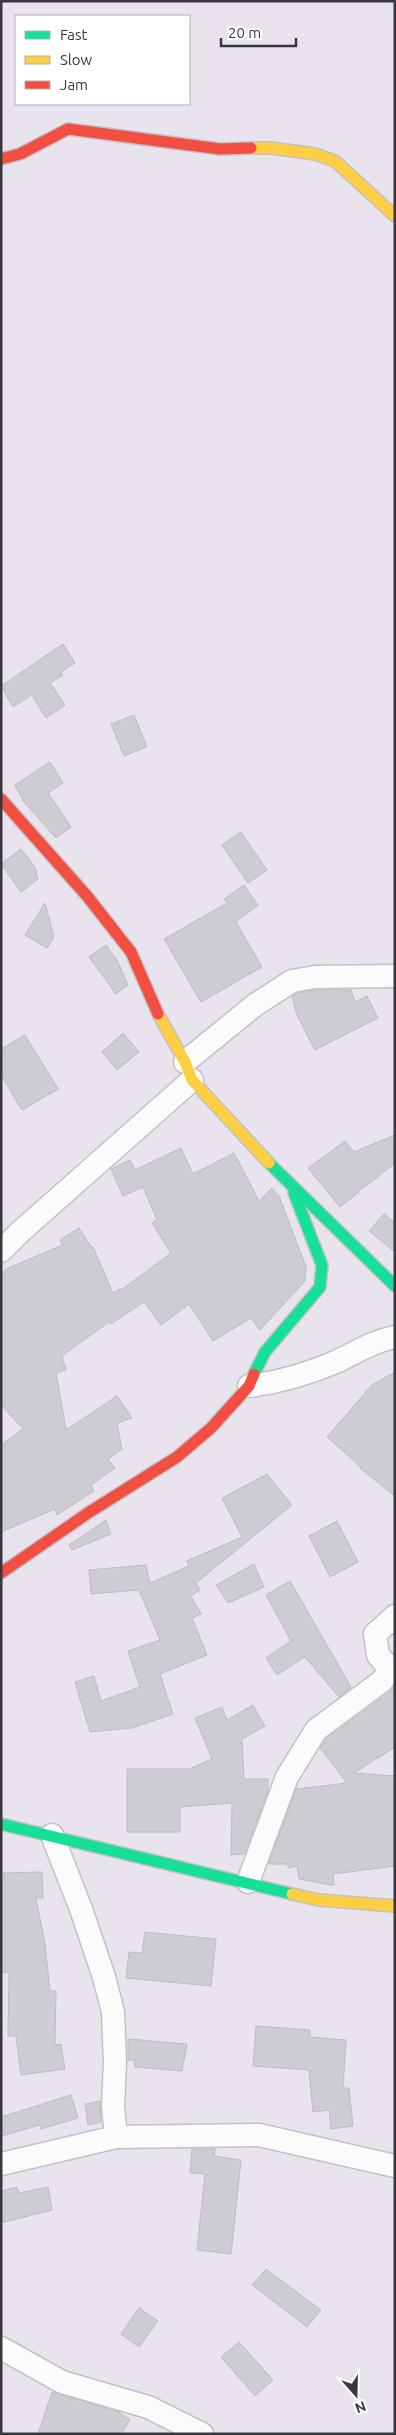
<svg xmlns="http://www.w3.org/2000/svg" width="396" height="2435" viewBox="0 0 396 2435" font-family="Ubuntu,sans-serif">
<rect width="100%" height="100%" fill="#e8e3ed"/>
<!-- building -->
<g fill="#cecbd2" stroke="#bebbc2">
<polygon points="63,644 75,663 61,672 63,675 50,683 65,705 46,718 32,695 13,707 1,686"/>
<polygon points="134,715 147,747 124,756 111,724"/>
<polygon points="50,762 63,783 48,793 71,827 56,838 24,802 15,785"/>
<polygon points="241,832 267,870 248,883 222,845"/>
<polygon points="21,849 35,867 38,879 21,892 1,864"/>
<polygon points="244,885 258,905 236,922 262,967 201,1002 164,939 227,903 224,899"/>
<polygon points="45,903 54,937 47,948 25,935"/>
<polygon points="106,945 117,960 128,985 116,994 89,957"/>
<polygon points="316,990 351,990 355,1002 367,996 378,1018 315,1050 297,1015 292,997 297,993"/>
<polygon points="123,1033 139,1052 117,1070 102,1052"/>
<polygon points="25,1035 58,1089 22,1110 1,1075 1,1049"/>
<polygon points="395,1135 395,1163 365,1187 357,1191 359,1192 340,1207 308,1168 345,1141 354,1152"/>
<polygon points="181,1148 193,1174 234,1153 259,1201 272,1188 279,1196 306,1267 305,1281 260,1330 251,1318 213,1341 189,1304 161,1325 144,1302 111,1324 109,1322 62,1356 66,1370 56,1373 66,1430 117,1396 132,1418 117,1423 122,1449 108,1459 115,1468 91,1485 94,1491 57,1515 55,1509 1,1532 1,1445 23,1429 1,1405 1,1275 6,1269 63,1245 60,1240 79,1228 92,1248 93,1247 113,1293 120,1289 121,1290 171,1253 152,1223 157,1220 143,1187 123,1196 111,1169 130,1160 135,1170"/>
<polygon points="384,1214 395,1223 395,1252 369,1231"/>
<polygon points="395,1372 395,1496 360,1468 361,1467 327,1437 372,1385"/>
<polygon points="267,1474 292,1505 196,1583 200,1590 191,1596 201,1614 192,1618 207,1655 160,1674 173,1714 132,1728 90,1732 75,1682 94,1676 101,1701 140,1687 128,1651 160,1640 139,1590 91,1594 89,1570 146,1565 150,1583 189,1566 187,1561 242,1537 222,1498"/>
<polygon points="106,1520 111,1534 72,1550 69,1545"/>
<polygon points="337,1521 358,1562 330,1577 309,1536"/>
<polygon points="254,1564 264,1587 228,1603 216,1585"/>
<polygon points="290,1581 351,1687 339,1697 305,1657 277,1675 266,1658 291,1641 266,1595"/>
<polygon points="395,1686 395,1747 354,1773 395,1776 395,1866 333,1874 334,1885 331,1885 299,1879 297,1866 288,1868 288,1864 269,1864 296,1789 347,1783 320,1748 326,1739 390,1692"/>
<polygon points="253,1705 265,1726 242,1739 244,1779 268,1779 268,1791 244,1854 231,1855 232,1803 180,1807 180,1832 127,1832 127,1769 189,1769 212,1759 195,1718 222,1707 227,1720"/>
<polygon points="42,1872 43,1898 36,1898 45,1944 50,1991 56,1991 55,2045 61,2044 65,2069 21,2075 16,2036 8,2036 9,1972 1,1973 1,1873"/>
<polygon points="145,1932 216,1939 211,1986 126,1978 129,1952 142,1953"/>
<polygon points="256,2026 310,2030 310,2037 346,2040 343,2088 349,2088 353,2126 331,2129 329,2110 313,2112 309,2070 253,2066"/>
<polygon points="128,2039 187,2044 182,2071 135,2067 134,2060 128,2060"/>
<polygon points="71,2095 78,2118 41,2129 40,2125 1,2136 1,2117"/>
<polygon points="100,2101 101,2122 88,2125 85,2104"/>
<polygon points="192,2149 215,2149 214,2156 241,2160 231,2254 197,2250 205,2174 190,2173"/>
<polygon points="17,2187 19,2193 48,2187 52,2210 1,2223 1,2191"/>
<polygon points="266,2269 321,2310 307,2327 252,2285"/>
<polygon points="139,2308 158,2321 139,2347 121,2334"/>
<polygon points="239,2342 273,2380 255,2396 221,2357"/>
<polygon points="52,2392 119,2412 130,2420 121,2434 38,2434"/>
</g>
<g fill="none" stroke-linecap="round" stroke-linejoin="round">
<defs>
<g id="street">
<polyline points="185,1062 255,1005 292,981 315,977 395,976"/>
<polyline points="1,1251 20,1232 192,1080"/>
<path d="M249 1386C282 1382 308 1374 338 1361 359 1351 371 1342 395 1337"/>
<polyline points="52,1835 81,1909 104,1977 113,2012 115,2062 113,2106 116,2137"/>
<polyline points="248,1882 287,1777 316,1730 382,1681 390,1669 378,1655 375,1634 395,1616"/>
<polyline points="1,2164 116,2137 259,2135 395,2166"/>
<polyline points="1,2348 62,2382 148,2407 202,2434"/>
</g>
<g id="fast">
<polyline points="269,1163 395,1286"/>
<polyline points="254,1374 265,1352 320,1287 322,1265 294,1193"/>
<polyline points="1,1824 292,1894"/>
</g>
<g id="slow">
<polyline points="251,148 272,148 315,154 335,161 395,216"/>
<polyline points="158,1014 185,1062 192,1080 269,1163"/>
<polyline points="292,1894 319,1900 395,1906"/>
</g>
<g id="jam">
<polyline points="1,159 20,154 68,129 220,149 251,148"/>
<polyline points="1,799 87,896 131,952 158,1014"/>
<polyline points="1,1573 88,1513 177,1457 211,1428 249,1386 254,1374"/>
</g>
</defs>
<!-- street casing -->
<use href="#street" stroke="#c3c0c7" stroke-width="25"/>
<!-- fast casing -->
<use href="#fast" stroke="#c3c0c7" stroke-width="14"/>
<!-- slow casing -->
<use href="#slow" stroke="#c3c0c7" stroke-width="14"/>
<!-- jam casing -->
<use href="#jam" stroke="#c3c0c7" stroke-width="14"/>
<!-- street -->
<use href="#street" stroke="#fcfbfc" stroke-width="22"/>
<!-- fast -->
<use href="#fast" stroke="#16e098" stroke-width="11"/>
<!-- slow -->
<use href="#slow" stroke="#ffcf43" stroke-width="11"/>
<!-- jam -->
<use href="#jam" stroke="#f24e42" stroke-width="11"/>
</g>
<!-- border -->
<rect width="396" height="2435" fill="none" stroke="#3a373e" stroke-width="5"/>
<!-- legend -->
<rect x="15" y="15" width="175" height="90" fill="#ffffff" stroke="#b0afb2"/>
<rect x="25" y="31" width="25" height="8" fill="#16e098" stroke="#b0afb2"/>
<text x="60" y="40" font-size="15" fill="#3a373e">Fast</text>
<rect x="25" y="56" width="25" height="8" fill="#ffcf43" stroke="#b0afb2"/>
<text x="60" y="65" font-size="15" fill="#3a373e">Slow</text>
<rect x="25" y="81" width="25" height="8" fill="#f24e42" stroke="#b0afb2"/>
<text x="60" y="90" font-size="15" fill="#3a373e">Jam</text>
<!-- north arrow -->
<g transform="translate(356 2395) rotate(160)" stroke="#ffffff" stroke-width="4" paint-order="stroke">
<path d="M0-4L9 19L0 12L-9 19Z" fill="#3a373e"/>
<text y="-8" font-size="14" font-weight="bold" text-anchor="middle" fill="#3a373e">N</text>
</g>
<!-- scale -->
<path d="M221 38v8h75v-8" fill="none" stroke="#3a373e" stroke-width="2.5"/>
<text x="228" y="38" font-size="15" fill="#3a373e" stroke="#ffffff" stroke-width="4" paint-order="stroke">20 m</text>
</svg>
